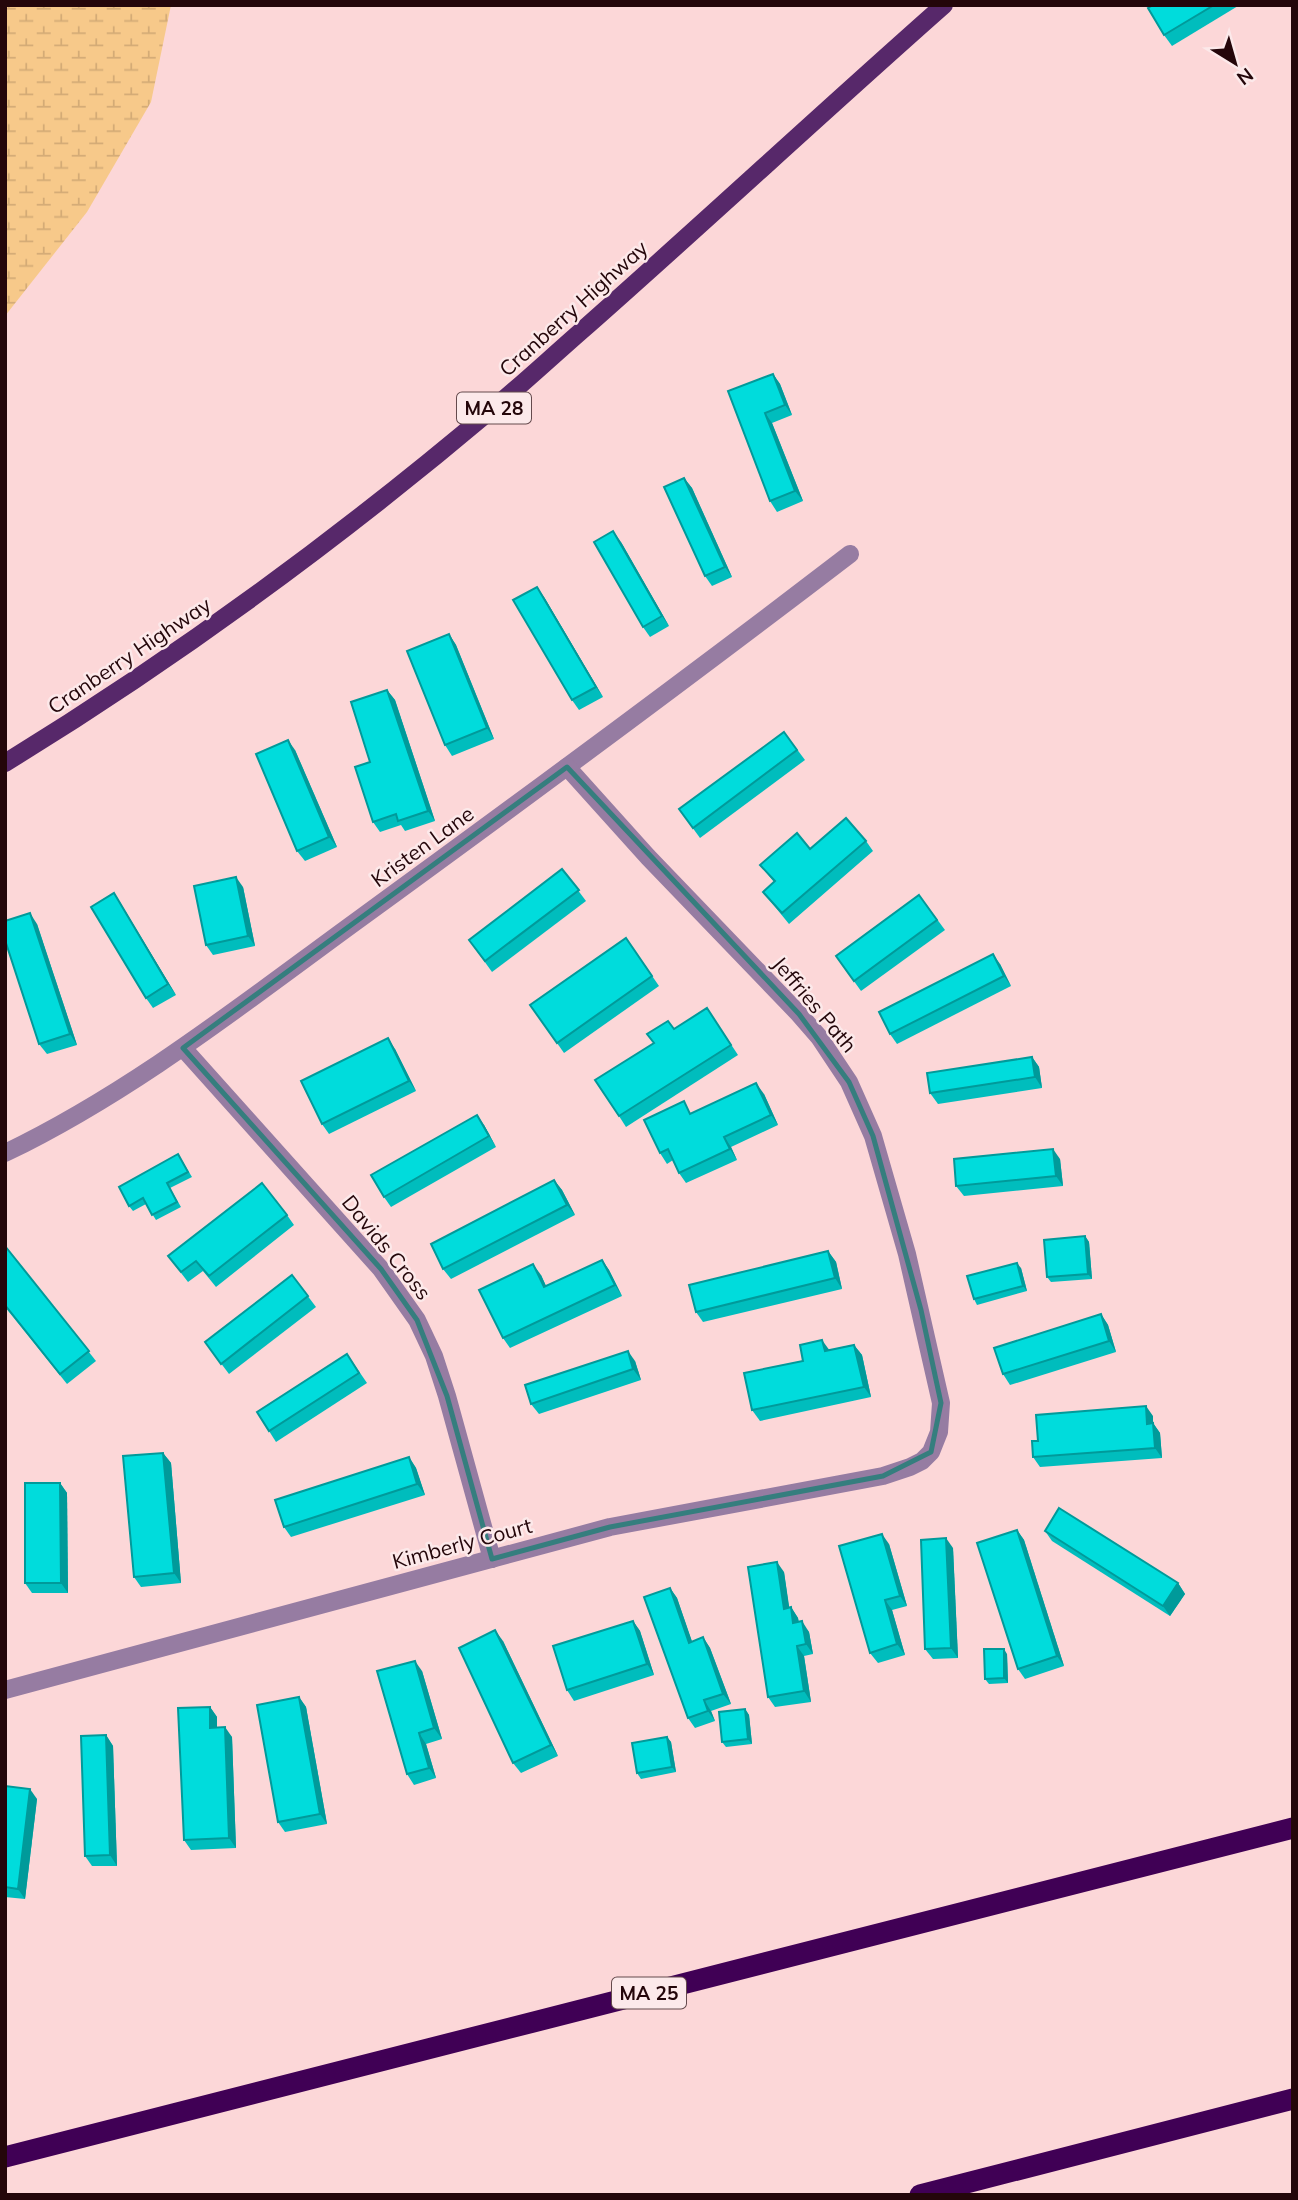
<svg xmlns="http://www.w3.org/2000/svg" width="1298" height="2200" viewBox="0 0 1298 2200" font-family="Mulish,sans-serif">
<defs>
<pattern id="wetland-marsh" width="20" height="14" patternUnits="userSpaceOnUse" patternTransform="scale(1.75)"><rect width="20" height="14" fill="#f7c98a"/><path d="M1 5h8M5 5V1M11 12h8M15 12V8" fill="none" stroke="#d4ab76"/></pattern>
</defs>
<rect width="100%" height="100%" fill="#fcd7d8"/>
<!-- wetland -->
<polygon fill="url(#wetland-marsh)" points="5,5 171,5 151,102 87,212 5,316"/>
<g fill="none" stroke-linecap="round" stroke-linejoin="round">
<!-- street -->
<g stroke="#967ca2" stroke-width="18">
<polyline points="183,1048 381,1269 417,1320 434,1356 447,1396 492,1559"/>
<path d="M5 1153C132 1092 244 1003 358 920 523 800 688 678 850 554"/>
<polyline points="5,1690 610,1527 883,1476 910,1467 922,1461 931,1452 939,1432 941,1403 907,1254 873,1136 849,1082 819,1037 799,1014 648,857 567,767"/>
</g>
<!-- primary -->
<path stroke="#57286a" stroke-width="18" d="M5 763C178 657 341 537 496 406 527 380 557 352 587 326 707 220 824 111 944 5"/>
<!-- highway -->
<g stroke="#400055" stroke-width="21">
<polyline points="5,2157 1293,1828"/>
<polyline points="920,2195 1293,2099"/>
</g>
</g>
<!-- wall -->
<g fill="#00bdbd">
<polygon points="1153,5 1238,5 1238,6 1172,46 1164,35"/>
<polygon points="773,374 780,384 792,415 772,423 803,501 777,512 770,501 728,391"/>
<polygon points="684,478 692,488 732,577 712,586 705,576"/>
<polygon points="621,542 669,626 650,637 643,627"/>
<polygon points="544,597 603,697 579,710 572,700"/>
<polygon points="449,634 456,645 494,739 452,756 445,745"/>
<polygon points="387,690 395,700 435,821 405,831 401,825 380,832 373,822 370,762"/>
<polygon points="784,732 805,760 700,838 679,809"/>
<polygon points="295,750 337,847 305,861 297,851"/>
<polygon points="866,841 873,851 789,924 763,892 774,882 760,865 810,849"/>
<polygon points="562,869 586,901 492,972 469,940"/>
<polygon points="243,887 255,946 213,955 206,945"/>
<polygon points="114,893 176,995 153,1008 146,998"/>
<polygon points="919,895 945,930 861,991 836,956"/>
<polygon points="37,924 77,1045 47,1054 39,1044"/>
<polygon points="626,938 659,986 564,1053 557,1043"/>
<polygon points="1000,964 1011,986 897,1044 890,1034"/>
<polygon points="707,1008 738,1055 626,1127 619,1116 654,1043 674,1029"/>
<polygon points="395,1049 416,1091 329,1134 322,1124"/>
<polygon points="1032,1057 1039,1067 1042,1088 938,1104 930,1093"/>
<polygon points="764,1094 778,1125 731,1147 737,1160 686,1183 679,1173 673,1160 667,1164 660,1153 692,1113"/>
<polygon points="484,1125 496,1147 391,1207 384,1197"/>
<polygon points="178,1154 192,1177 170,1188 181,1207 156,1220 146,1204 133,1211 129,1206"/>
<polygon points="1060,1159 1063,1186 964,1196 956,1186"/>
<polygon points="554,1180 562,1190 575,1215 451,1279 443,1269"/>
<polygon points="287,1215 294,1225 216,1287 203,1271 188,1282 168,1256"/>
<polygon points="1085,1236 1089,1242 1092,1279 1051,1282 1047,1277"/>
<polygon points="5,1246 96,1361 67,1384 5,1307"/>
<polygon points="828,1251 836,1262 842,1289 703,1322 696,1312"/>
<polygon points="602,1260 609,1270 622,1296 510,1348 503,1338 541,1275 546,1286"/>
<polygon points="1021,1268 1027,1291 977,1305 974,1299"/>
<polygon points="292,1275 316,1307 229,1374 205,1342"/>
<polygon points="1101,1314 1108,1325 1116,1352 1010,1385 1003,1374"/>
<polygon points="854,1345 862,1355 871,1397 760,1421 752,1410 803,1361 829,1350"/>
<polygon points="347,1354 367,1383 276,1442 257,1412"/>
<polygon points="635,1361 641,1380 539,1414 531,1404"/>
<polygon points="1153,1416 1153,1423 1160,1433 1162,1458 1040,1467 1033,1457 1038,1441"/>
<polygon points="163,1453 171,1463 181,1583 141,1587 134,1577"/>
<polygon points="409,1457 416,1468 425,1495 291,1537 284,1527"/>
<polygon points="60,1483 67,1493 68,1593 32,1593 25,1583"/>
<polygon points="1017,1530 1024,1540 1064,1666 1025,1679 1018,1669"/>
<polygon points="1045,1531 1178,1583 1185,1594 1170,1616 1052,1541"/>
<polygon points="889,1544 907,1606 892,1610 905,1655 878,1663 870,1653"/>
<polygon points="953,1548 958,1658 933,1659 925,1649"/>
<polygon points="784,1572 789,1608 791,1607 798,1618 799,1622 809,1632 813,1654 804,1656 811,1702 775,1707 768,1697"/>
<polygon points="670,1588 677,1598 692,1642 703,1637 710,1648 731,1704 711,1711 715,1721 695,1728 688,1718"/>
<polygon points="633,1621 640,1631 654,1675 574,1701 567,1690"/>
<polygon points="503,1641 558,1756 521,1773 513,1763"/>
<polygon points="1007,1654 1008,1683 989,1684 985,1679"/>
<polygon points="422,1671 442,1739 426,1744 436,1778 414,1785 407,1774"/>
<polygon points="299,1697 306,1707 327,1824 285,1832 278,1822"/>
<polygon points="210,1707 217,1717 217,1727 232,1737 236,1848 191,1850 184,1840"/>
<polygon points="745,1709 749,1715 752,1744 726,1747 722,1742"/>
<polygon points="106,1735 113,1746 117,1866 92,1866 85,1856"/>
<polygon points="667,1737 671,1742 676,1772 641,1779 637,1773"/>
<polygon points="5,1786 37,1799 25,1899 5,1897"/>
</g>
<!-- shaded-wall -->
<g fill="#009a9a">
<polygon points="773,374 780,384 792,415 785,405"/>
<polygon points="765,413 772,423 803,501 795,491"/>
<polygon points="684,478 692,488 732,577 725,567"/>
<polygon points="613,531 621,542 669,626 662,616"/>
<polygon points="537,587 544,597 603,697 596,687"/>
<polygon points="449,634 456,645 494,739 487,728"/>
<polygon points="387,690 395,700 435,821 428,811"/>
<polygon points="288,740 295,750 337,847 329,837"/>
<polygon points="236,877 243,887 255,946 248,936"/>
<polygon points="114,893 121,904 176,995 168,984"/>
<polygon points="30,913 37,924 77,1045 70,1034"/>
<polygon points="993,954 1000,964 1011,986 1004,976"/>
<polygon points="388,1038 395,1049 416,1091 409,1081"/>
<polygon points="1032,1057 1039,1067 1042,1088 1035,1077"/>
<polygon points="756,1083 764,1094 778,1125 771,1115"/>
<polygon points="477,1115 484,1125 496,1147 489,1136"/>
<polygon points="724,1137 731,1147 737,1160 730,1149"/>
<polygon points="1053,1149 1060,1159 1063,1186 1056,1176"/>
<polygon points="554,1180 562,1190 575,1215 567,1205"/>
<polygon points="1085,1236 1089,1242 1092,1279 1088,1274"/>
<polygon points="828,1251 836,1262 842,1289 835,1278"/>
<polygon points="602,1260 609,1270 622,1296 615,1285"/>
<polygon points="1017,1263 1021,1268 1027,1291 1023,1286"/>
<polygon points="533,1264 541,1275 551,1297 544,1287"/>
<polygon points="1101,1314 1108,1325 1116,1352 1109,1341"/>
<polygon points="822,1340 830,1351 825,1351"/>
<polygon points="854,1345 862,1355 871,1397 864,1387"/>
<polygon points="628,1351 635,1361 641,1380 633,1369"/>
<polygon points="1146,1406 1153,1416 1153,1423 1160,1433 1162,1458 1155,1448 1147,1424"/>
<polygon points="163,1453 171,1463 181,1583 174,1573"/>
<polygon points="409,1457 416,1468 425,1495 417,1484"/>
<polygon points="60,1483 67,1493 68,1593 61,1583"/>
<polygon points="1017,1530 1024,1540 1064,1666 1057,1656"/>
<polygon points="882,1534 889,1544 907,1606 900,1596"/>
<polygon points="946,1538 953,1548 958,1658 951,1648"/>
<polygon points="777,1562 784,1572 791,1619 784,1609"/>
<polygon points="1178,1583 1185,1594 1170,1616 1163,1606"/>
<polygon points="670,1588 677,1598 696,1653 689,1643"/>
<polygon points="885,1600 892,1610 905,1655 897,1644"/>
<polygon points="791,1607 798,1618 800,1633 793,1623"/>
<polygon points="633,1621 640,1631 654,1675 647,1664"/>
<polygon points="802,1621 809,1632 813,1654 806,1644"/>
<polygon points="495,1630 503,1641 558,1756 551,1745"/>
<polygon points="703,1637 710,1648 731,1704 723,1694"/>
<polygon points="797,1646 804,1656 811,1702 804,1691"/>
<polygon points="1004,1649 1007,1654 1008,1683 1004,1678"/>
<polygon points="415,1661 422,1671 442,1739 434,1728"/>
<polygon points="299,1697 306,1707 327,1824 320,1814"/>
<polygon points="704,1700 711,1711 715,1721 708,1711"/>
<polygon points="210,1707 217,1717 217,1738 210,1728"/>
<polygon points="745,1709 749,1715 752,1744 748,1739"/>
<polygon points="225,1727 232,1737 236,1848 229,1838"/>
<polygon points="419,1733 426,1744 436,1778 429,1768"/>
<polygon points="106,1735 113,1746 117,1866 110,1855"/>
<polygon points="667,1737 671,1742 676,1772 672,1767"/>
<polygon points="30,1789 37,1799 25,1899 18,1889"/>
</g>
<!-- building -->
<g fill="#00dcdc" stroke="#009a9a" stroke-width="2">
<polygon points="1153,5 1214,5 1164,35 1148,8"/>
<polygon points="773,374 785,405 765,413 795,491 770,501 728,391"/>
<polygon points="684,478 725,567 705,576 664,487"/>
<polygon points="613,531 662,616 643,627 594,542"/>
<polygon points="537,587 596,687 572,700 513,600"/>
<polygon points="449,634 487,728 445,745 407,651"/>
<polygon points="387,690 428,811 398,821 396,814 373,822 355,767 370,762 351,702"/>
<polygon points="784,732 797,750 693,828 679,809"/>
<polygon points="288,740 329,837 297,851 256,754"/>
<polygon points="846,818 866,841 782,913 763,892 775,881 760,865 797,833 810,849"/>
<polygon points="562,869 579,890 485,961 469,940"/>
<polygon points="236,877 248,936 206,945 194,886"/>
<polygon points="114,893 168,984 146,998 91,907"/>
<polygon points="919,895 937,920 854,981 836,956"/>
<polygon points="30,913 70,1034 39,1044 5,940 5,921"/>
<polygon points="626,938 652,976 557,1043 530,1005"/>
<polygon points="993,954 1004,976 890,1034 879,1012"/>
<polygon points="707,1008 731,1045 619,1116 595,1080 654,1043 647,1034 668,1021 674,1029"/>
<polygon points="388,1038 409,1081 322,1124 301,1081"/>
<polygon points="1032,1057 1035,1077 930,1093 927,1073"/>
<polygon points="756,1083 771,1115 724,1137 730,1149 679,1173 668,1149 660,1153 644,1120 684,1101 690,1114"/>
<polygon points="477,1115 489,1136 384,1197 371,1175"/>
<polygon points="1053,1149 1056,1176 956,1186 954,1159"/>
<polygon points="178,1154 188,1172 167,1183 177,1202 152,1215 143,1198 129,1206 119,1187"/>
<polygon points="554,1180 567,1205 443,1269 431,1244"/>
<polygon points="262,1183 287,1215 209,1276 196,1261 181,1272 168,1256"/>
<polygon points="1085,1236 1088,1274 1047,1277 1044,1240"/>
<polygon points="5,1246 89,1351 60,1374 5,1305"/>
<polygon points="828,1251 835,1278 696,1312 689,1285"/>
<polygon points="602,1260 615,1285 503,1338 479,1290 533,1264 544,1287"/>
<polygon points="1017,1263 1023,1286 974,1299 967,1276"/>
<polygon points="292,1275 308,1296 221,1364 205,1342"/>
<polygon points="1101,1314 1109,1341 1003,1374 994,1348"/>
<polygon points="822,1340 825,1351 854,1345 864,1387 752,1410 744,1373 803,1361 800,1345"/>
<polygon points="628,1351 633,1369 531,1404 525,1385"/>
<polygon points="347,1354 359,1373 269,1431 257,1412"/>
<polygon points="1146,1406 1147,1424 1153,1423 1155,1448 1033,1457 1032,1441 1038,1441 1036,1415"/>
<polygon points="163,1453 174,1573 134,1577 123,1456"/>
<polygon points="409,1457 417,1484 284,1527 275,1500"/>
<polygon points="25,1483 60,1483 61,1583 25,1583"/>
<polygon points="1059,1508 1178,1583 1163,1606 1045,1531"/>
<polygon points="1017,1530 1057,1656 1018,1669 977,1543"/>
<polygon points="882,1534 900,1596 885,1600 897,1644 870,1653 839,1546"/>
<polygon points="946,1538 951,1648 925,1649 921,1540"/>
<polygon points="777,1562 784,1609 791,1607 793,1623 802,1621 806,1644 797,1646 804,1691 768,1697 748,1567"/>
<polygon points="670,1588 689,1643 703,1637 723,1694 704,1700 708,1711 688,1718 644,1597"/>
<polygon points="633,1621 647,1664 567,1690 553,1646"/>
<polygon points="495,1630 551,1745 513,1763 459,1648"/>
<polygon points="984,1649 1004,1649 1004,1678 985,1679"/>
<polygon points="415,1661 434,1728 419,1733 429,1768 407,1774 377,1671"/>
<polygon points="299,1697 320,1814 278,1822 257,1705"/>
<polygon points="210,1707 210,1728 225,1727 229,1838 184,1840 178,1708"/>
<polygon points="745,1709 748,1739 722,1742 719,1712"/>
<polygon points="106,1735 110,1855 85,1856 81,1736"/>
<polygon points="667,1737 672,1767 637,1773 632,1743"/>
<polygon points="5,1786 30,1789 18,1889 5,1887"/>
</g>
<!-- marked area -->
<path fill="none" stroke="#357e7e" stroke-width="5" stroke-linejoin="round" d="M567 767 799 1014 849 1082 873 1136 921 1310 941 1403 931 1452 883 1476 610 1527 492 1559 447 1396 417 1320 381 1269 183 1048Z"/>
<g text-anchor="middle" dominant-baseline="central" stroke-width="5" stroke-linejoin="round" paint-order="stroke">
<!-- shield labels -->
<g fill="#fce9ea" stroke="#654a4d" stroke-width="2">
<rect x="457" y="392.5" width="74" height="31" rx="5"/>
<rect x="612" y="1977.5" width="74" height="31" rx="5"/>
</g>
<g font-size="19" font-weight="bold" fill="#24060a">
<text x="494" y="408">MA 28</text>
<text x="649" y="1993">MA 25</text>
</g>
<!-- street labels -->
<g font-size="21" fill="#24060a" stroke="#fce9ea">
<text transform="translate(573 308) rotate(-42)">Cranberry Highway</text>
<text transform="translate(129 655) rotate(-34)">Cranberry Highway</text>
<text transform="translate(422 846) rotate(-36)">Kristen Lane</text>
<text transform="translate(815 1004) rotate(50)">Jeffries Path</text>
<text transform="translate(387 1247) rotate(51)">Davids Cross</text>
<text transform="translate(462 1543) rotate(-15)">Kimberly Court</text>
</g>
</g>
<!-- border -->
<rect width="1298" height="2200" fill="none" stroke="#24060a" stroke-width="14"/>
<!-- north arrow -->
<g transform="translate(1235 63) rotate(143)" stroke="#fce9ea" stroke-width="5" paint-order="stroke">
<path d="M0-5L12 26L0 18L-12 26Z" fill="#24060a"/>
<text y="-10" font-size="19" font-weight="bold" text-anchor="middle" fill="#24060a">N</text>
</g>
</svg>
